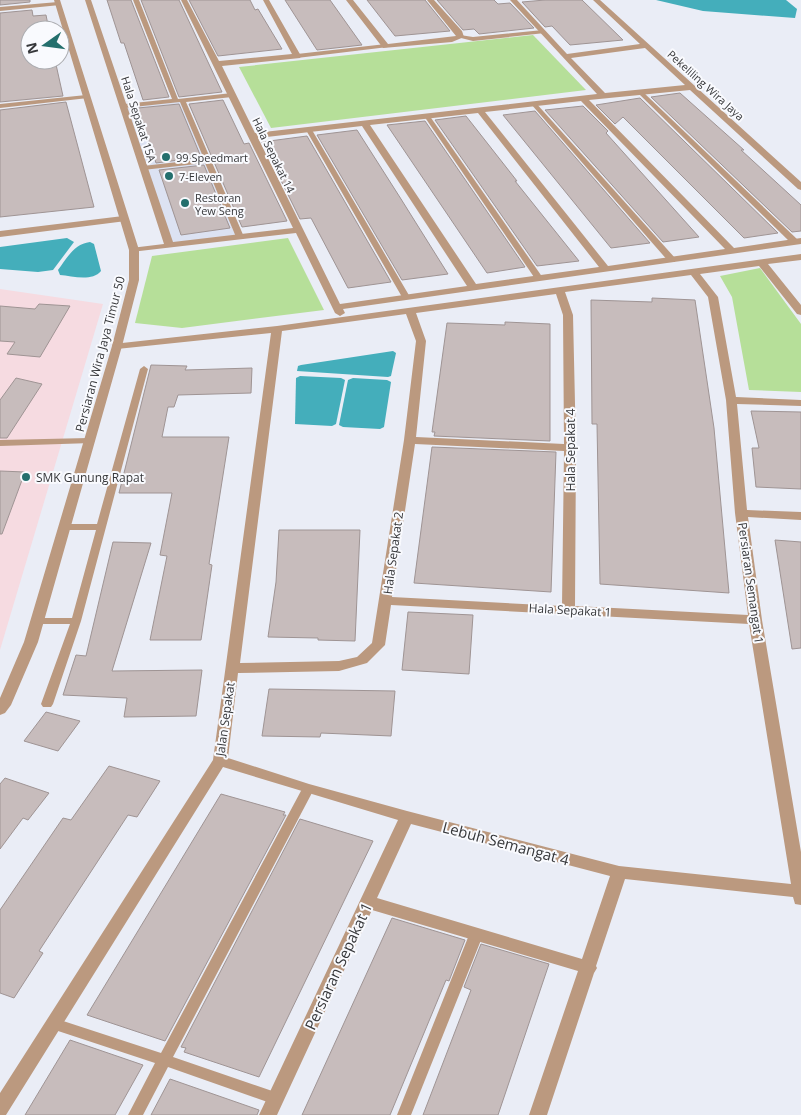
<svg xmlns="http://www.w3.org/2000/svg" width="801" height="1115" viewBox="0 0 801 1115" font-family="'Open Sans',sans-serif">
<rect width="100%" height="100%" fill="#eaedf6"/>
<!-- built -->
<polygon fill="#dce2f2" points="181,100 237,237 168,245 122,106"/>
<!-- education -->
<polygon fill="#f6dbe1" points="0,289 103,304 0,650"/>
<!-- green -->
<g fill="#b6df99">
<polygon points="533,35 586,90 271,128 239,67"/>
<polygon points="288,238 324,310 182,328 135,323 152,256"/>
<polygon points="760,268 801,324 801,392 749,390 732,297 720,276"/>
</g>
<!-- water -->
<g fill="#44aebb">
<polygon points="656,0 786,0 797,9 795,18 703,11"/>
<polygon points="67,238 74,242 53,270 38,272 0,269 0,247"/>
<path d="M90 242 94 244 101 271C92 282 72 276 60 275L58 270C67 258 74 244 90 242Z"/>
<polygon points="393,351 396,353 391,376 388,377 297,371 298,366 301,365"/>
<polygon points="300,376 341,378 345,380 336,424 332,426 295,424 296,378"/>
<polygon points="353,378 387,380 391,382 384,427 380,429 343,427 339,425 348,380"/>
</g>
<!-- building -->
<g fill="#c7bcbc" stroke="#9f9494">
<polygon points="0,0 30,0 30,2 0,5"/>
<polygon points="107,0 131,0 169,97 143,100 124,43 121,43"/>
<polygon points="141,0 179,0 222,92 179,97"/>
<polygon points="189,0 250,0 255,10 258,9 282,49 218,56"/>
<polygon points="285,0 330,0 362,45 317,50"/>
<polygon points="367,0 425,0 450,31 395,36"/>
<polygon points="437,0 494,0 498,4 510,3 534,28 479,34 474,29 463,30"/>
<polygon points="545,0 582,0 623,40 570,45 552,26 545,27 522,2"/>
<polygon points="32,10 33,16 46,15 49,30 30,30 30,60 55,60 63,96 0,102 0,13"/>
<polygon points="680,93 744,150 741,150 801,205 801,231 792,232 651,97"/>
<polygon points="640,98 778,233 744,238 623,117 615,124 596,105"/>
<polygon points="223,100 244,144 249,143 287,221 242,227 189,104"/>
<polygon points="66,102 94,207 0,217 0,110"/>
<polygon points="179,104 201,157 156,163 138,108"/>
<polygon points="583,106 608,131 606,133 699,237 663,242 545,110"/>
<polygon points="535,111 650,243 611,248 503,115"/>
<polygon points="466,116 517,181 515,181 579,261 537,266 435,120"/>
<polygon points="425,121 525,267 487,273 387,125"/>
<polygon points="357,130 401,199 448,274 402,280 317,135"/>
<polygon points="307,136 391,282 348,288 311,218 300,219 262,142"/>
<polygon points="204,165 230,228 181,235 159,170"/>
<polygon points="652,298 695,300 714,428 729,593 600,584 597,424 592,424 591,300 652,302"/>
<polygon points="39,304 70,306 40,357 7,354 15,342 0,341 0,306 35,309"/>
<polygon points="505,322 550,324 550,441 434,436 435,432 432,432 447,323 505,325"/>
<polygon points="151,365 187,366 185,370 252,368 251,393 178,395 174,407 168,407 162,437 229,437 209,564 212,565 201,640 150,640 167,556 160,555 172,493 119,493"/>
<polygon points="16,378 42,384 7,438 0,438 0,400"/>
<polygon points="751,411 801,412 801,489 756,487 752,448 759,448"/>
<polygon points="432,447 556,452 551,592 414,583"/>
<polygon points="0,471 25,472 2,534 0,534"/>
<polygon points="279,530 360,530 355,641 318,640 318,638 268,637 276,582"/>
<polygon points="775,540 801,542 801,648 792,649"/>
<polygon points="113,542 151,543 112,671 202,670 196,716 124,717 127,698 63,695 76,655 86,656"/>
<polygon points="408,612 473,615 469,674 402,670"/>
<polygon points="269,689 395,691 391,736 321,733 320,737 262,736"/>
<polygon points="46,712 80,721 58,751 24,741"/>
<polygon points="109,766 160,781 137,817 128,815 39,951 43,953 14,998 0,993 0,910 63,818 71,820"/>
<polygon points="5,778 49,793 28,820 23,818 0,849 0,784"/>
<polygon points="221,794 285,812 283,815 286,815 165,1041 87,1015"/>
<polygon points="300,819 373,841 259,1077 184,1052 186,1048 181,1047"/>
<polygon points="392,918 465,940 449,981 446,980 390,1115 302,1115"/>
<polygon points="481,944 549,964 498,1115 423,1115 471,990 464,987"/>
<polygon points="70,1040 143,1065 115,1115 25,1115"/>
<polygon points="170,1079 259,1110 257,1115 151,1115"/>
</g>
<g fill="none" stroke-linecap="round" stroke-linejoin="round">
<!-- service -->
<g fill="#bb997f" fill-rule="evenodd">
<polygon points="133,0 139,0 178,99 232,93 235,95 232,97 186,102 244,237 243,239 240,239 236,237 205,163 143,170 140,168 143,166 204,159 180,102 124,108 121,106 124,104 172,99"/>
<polygon points="543,30 546,32 545,33 473,41 457,37 460,35 473,37"/>
<polygon points="386,44 388,45 388,47 297,58 294,56 297,54"/>
<polygon points="639,92 643,92 798,240 798,244 792,244 639,94"/>
<polygon points="86,95 89,97 88,98 0,108 0,104"/>
<polygon points="531,102 535,102 675,258 675,262 669,262 531,104"/>
<polygon points="425,115 429,115 543,278 542,280 536,280 424,116"/>
<polygon points="307,129 312,130 410,297 409,299 403,299 402,297 306,130"/>
<polygon points="144,366 148,369 81,621 53,704 51,707 43,707 41,704 70,624 37,624 32,621 37,618 72,618 96,530 64,530 59,527 64,524 97,524 140,369"/>
<polygon points="89,438 92,439 94,441 92,443 0,446 0,440"/>
<polygon points="308,785 312,786 314,789 173,1057 281,1094 283,1099 281,1104 276,1105 168,1067 143,1115 128,1115 155,1063 49,1028 47,1024 49,1020 54,1018 161,1053 302,789 304,786"/>
<polygon points="476,930 481,931 483,935 411,1115 397,1115 469,935 471,931"/>
</g>
<!-- minor -->
<g fill="#bb997f" fill-rule="evenodd">
<path d="M85 0H91L173 242 293 228 181 0H187L219 61 292 54 263 0H269L301 56 300 58 222 66 255 133 597 94 510 0H517L567 54 640 44 593 0H600L801 182V190L798 189 690 90 589 100 734 248 801 238V244L343 309 345 313 340 316 335 313 296 233 131 252V248L164 244ZM645 48 685 85 605 93 571 58ZM581 101 725 249 608 266 485 112ZM478 113 599 267 476 284 370 125ZM362 126 467 286 340 304 258 138Z"/>
<polygon points="346,0 353,0 388,44 456,36 427,0 434,0 462,31 464,37 452,42 383,48"/>
<polygon points="58,2 60,3 60,5 0,11 0,7"/>
<polygon points="123,216 128,219 126,221 0,237 0,231"/>
<path d="M801 254V260L768 264 801 305V315L797 314 759 266 700 274 718 297 736 397 801 400V406L737 404 747 510 801 512V520L748 517 762 620 801 852V905L795 904 793 897 625 879 596 966 597 968 594 973 547 1115H529L578 971 372 910 277 1115H259L398 820 223 767 6 1115H0V1093L213 760 271 333 117 349 112 346 113 344 277 326ZM691 275 708 297 726 400 735 513 748 615 575 606 576 448 573 315 565 292ZM556 294 563 315 564 444 416 437 426 341 416 313ZM406 314 416 341 404 440 372 643 357 657 339 661 240 663 282 331ZM415 444 564 451 562 606 392 597ZM391 605 749 624 791 884 619 866 407 811 309 784 228 758 238 673 339 671 367 663 385 645ZM411 824 610 876 582 959 377 898Z"/>
</g>
<!-- tertiary -->
<polygon fill="#bb997f" fill-rule="evenodd" points="54,0 60,0 139,250 139,280 122,346 38,642 11,705 5,713 0,715 0,698 24,642 112,346 129,280 129,250"/>
</g>
<!-- markers -->
<g fill="#246f6d" stroke="#f9fafe" stroke-width="2">
<circle cx="166" cy="157" r="5"/>
<circle cx="169" cy="176" r="5"/>
<circle cx="185" cy="203" r="5"/>
<circle cx="26" cy="477" r="5"/>
</g>
<g text-anchor="middle" dominant-baseline="central" stroke-width="4" stroke-linejoin="round" paint-order="stroke">
<!-- far-street labels -->
<g font-size="11" fill="#36373a" stroke="#f9fafe">
<text transform="translate(706 85) rotate(42)">Pekeliling Wira Jaya</text>
<text transform="translate(139 119) rotate(72)">Hala Sepakat 15A</text>
<text transform="translate(274 155) rotate(64)">Hala Sepakat 14</text>
</g>
<!-- far-poi labels -->
<g font-size="11" fill="#36373a" stroke="#f9fafe" text-anchor="start">
<text x="176" y="157">99 Speedmart</text>
<text x="179" y="176">7-Eleven</text>
<text x="195" y="197">Restoran<tspan x="195" dy="13">Yew Seng</tspan></text>
</g>
<!-- street labels -->
<g font-size="12" fill="#36373a" stroke="#f9fafe">
<text transform="translate(100 354) rotate(-75)">Persiaran Wira Jaya Timur 50</text>
<text transform="translate(570 450) rotate(-90)">Hala Sepakat 4</text>
<text transform="translate(393 553) rotate(-82)">Hala Sepakat 2</text>
<text transform="translate(751 583) rotate(82)">Persiaran Semangat 1</text>
<text transform="translate(570 610) rotate(3)">Hala Sepakat 1</text>
<text transform="translate(225 719) rotate(-82)">Jalan Sepakat</text>
</g>
<!-- poi labels -->
<g font-size="12" fill="#36373a" stroke="#f9fafe" text-anchor="start">
<text x="36" y="477">SMK Gunung Rapat</text>
</g>
<!-- near-street labels -->
<g font-size="15" fill="#36373a" stroke="#f9fafe">
<text transform="translate(506 843) rotate(15)">Lebuh Semangat 4</text>
<text transform="translate(338 966) rotate(-65)">Persiaran Sepakat 1</text>
</g>
</g>
<!-- north arrow -->
<g transform="translate(45 45) rotate(256)"><circle r="24" fill="#f9fafe" stroke="#abacb0"/>
<path d="M0-4L9 19L0 12L-9 19Z" fill="#246f6d"/>
<text y="-8" font-size="14" font-weight="bold" text-anchor="middle" fill="#36373a">N</text>
</g>
</svg>
